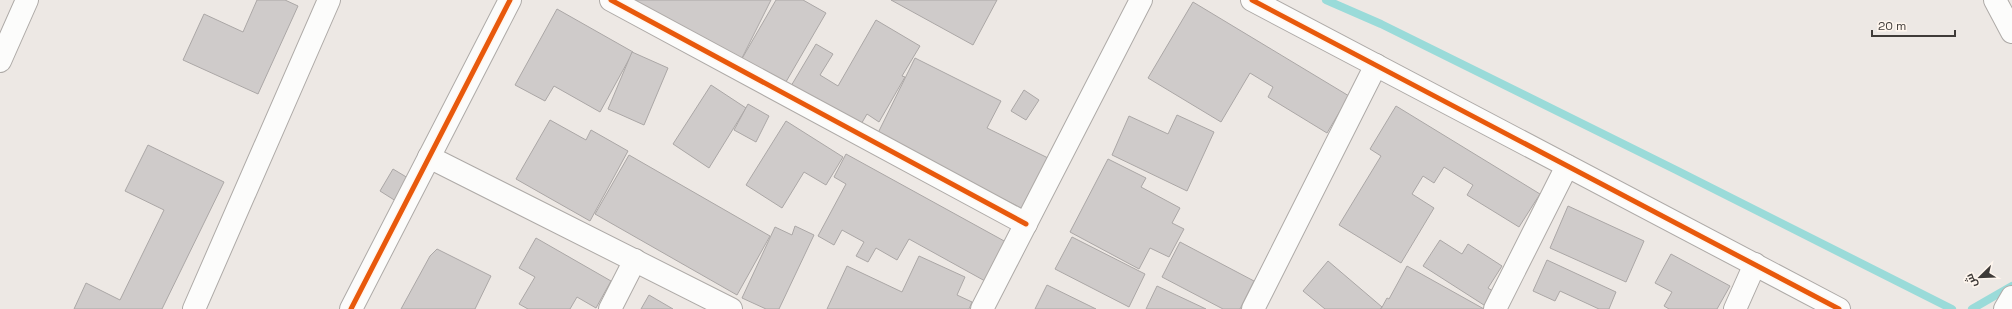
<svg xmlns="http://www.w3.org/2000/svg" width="2012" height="309" viewBox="0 0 2012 309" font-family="'Space Grotesk',Cairo,sans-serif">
<rect width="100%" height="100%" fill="#ede8e4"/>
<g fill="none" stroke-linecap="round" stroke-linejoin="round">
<!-- stream -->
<g stroke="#9adbd9" stroke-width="8">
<polyline points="1326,0 1381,24 1676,170 1952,309"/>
<polyline points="1972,309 2012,286"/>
</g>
</g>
<!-- building -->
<g fill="#cfcbca" stroke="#aba7a6">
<polygon points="257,0 285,0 298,6 258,94 183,60 204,14 243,32"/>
<polygon points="615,0 771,0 740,62"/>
<polygon points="776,0 803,0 826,13 783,87 740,62"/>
<polygon points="891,0 997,0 973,45"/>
<polygon points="1193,2 1349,96 1327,133 1268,97 1273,87 1250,73 1221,122 1148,78"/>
<polygon points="557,9 633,52 600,112 554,86 545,101 515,85"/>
<polygon points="876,20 920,46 902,76 905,77 879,122 867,114 860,126 791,86 816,44 833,54 820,75 838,86"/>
<polygon points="632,52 668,68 644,125 608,109"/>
<polygon points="915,58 1001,101 987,128 1048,158 1023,209 877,135"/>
<polygon points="711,85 746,108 709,168 673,144"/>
<polygon points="1024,90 1039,100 1026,120 1011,111"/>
<polygon points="748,104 769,116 756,142 734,130"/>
<polygon points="1396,106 1540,194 1519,227 1467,195 1473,185 1444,167 1434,183 1423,176 1412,194 1434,208 1401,263 1339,225 1381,156 1370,149"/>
<polygon points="1177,115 1214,132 1187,191 1112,155 1129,116 1168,134"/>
<polygon points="550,120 586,140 591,130 628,151 590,221 516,179"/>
<polygon points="786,121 843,157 826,185 804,172 782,208 746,185"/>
<polygon points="148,145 224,182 162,309 74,309 86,283 120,300 164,210 125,191"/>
<polygon points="846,154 1006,242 985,281 909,239 897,260 876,248 868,262 856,256 864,242 842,230 834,245 818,236 846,184 834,177"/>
<polygon points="629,155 770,236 737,295 595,214"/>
<polygon points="1108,159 1146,178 1141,187 1180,208 1172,223 1184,229 1169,257 1150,248 1139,269 1070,232"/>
<polygon points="393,169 413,181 399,203 380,191"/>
<polygon points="1568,206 1644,241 1626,282 1550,248"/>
<polygon points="795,226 814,235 779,309 766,309 742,298 775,227 792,235"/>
<polygon points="1072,237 1145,274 1129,307 1055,269"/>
<polygon points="536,238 611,281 596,308 577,297 570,309 528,309 519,304 535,277 519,268"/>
<polygon points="1440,240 1462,254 1468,244 1502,266 1488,288 1496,293 1487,307 1423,266"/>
<polygon points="1180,242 1254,281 1240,309 1223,309 1162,277"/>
<polygon points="437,249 491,276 475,309 401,309 430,256"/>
<polygon points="1671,254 1730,286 1717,309 1669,309 1664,306 1672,292 1655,283"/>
<polygon points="919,256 965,277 957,295 972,302 969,309 827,309 847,266 902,292"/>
<polygon points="1547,260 1616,292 1609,309 1599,309 1560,291 1555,301 1533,291"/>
<polygon points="1328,261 1382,307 1380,309 1325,309 1303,291"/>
<polygon points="1407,266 1484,309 1381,309 1387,298 1389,299"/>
<polygon points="1047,285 1096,309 1035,309"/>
<polygon points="1157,286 1206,309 1146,309"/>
<polygon points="649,295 673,309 641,309"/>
</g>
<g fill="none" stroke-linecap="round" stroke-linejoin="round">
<defs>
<g id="minor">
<polyline points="611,0 1026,224"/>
<polyline points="1252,0 1839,309"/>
<polyline points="1995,0 2012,32"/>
<polyline points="0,61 27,0"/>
<polyline points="429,157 731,309"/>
<polyline points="194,309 329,0"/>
<polyline points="351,309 510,0"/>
<polyline points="610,309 635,260"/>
<polyline points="982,309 1141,0"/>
<polyline points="1253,309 1376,65"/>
<polyline points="1495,309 1567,166"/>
<polyline points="1735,309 1755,264"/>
<polyline points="2005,309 2012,297"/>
</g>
</defs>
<!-- minor casing -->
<use href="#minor" stroke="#aeaaa7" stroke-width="24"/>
<!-- minor -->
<use href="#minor" stroke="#fcfcfb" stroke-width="22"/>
<defs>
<g id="cycleway">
<polyline points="611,0 1026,224"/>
<polyline points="1252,0 1839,309"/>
<polyline points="351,309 510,0"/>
</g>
</defs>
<!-- cycleway casing -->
<use href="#cycleway" stroke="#fff6ee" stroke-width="8"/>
<!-- cycleway -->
<use href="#cycleway" stroke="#e8590c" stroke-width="5"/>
</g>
<!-- north arrow -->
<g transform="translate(1980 277) rotate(247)" stroke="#fff6ee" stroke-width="3" paint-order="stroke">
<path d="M0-3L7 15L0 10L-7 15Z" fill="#3f3b38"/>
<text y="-6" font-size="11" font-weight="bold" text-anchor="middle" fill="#3f3b38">ش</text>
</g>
<!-- scale -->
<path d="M1872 30v6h83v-6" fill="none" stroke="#3f3b38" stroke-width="2"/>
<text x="1878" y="30" font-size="12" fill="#3f3b38" stroke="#fff6ee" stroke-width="3" paint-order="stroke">20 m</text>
</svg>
